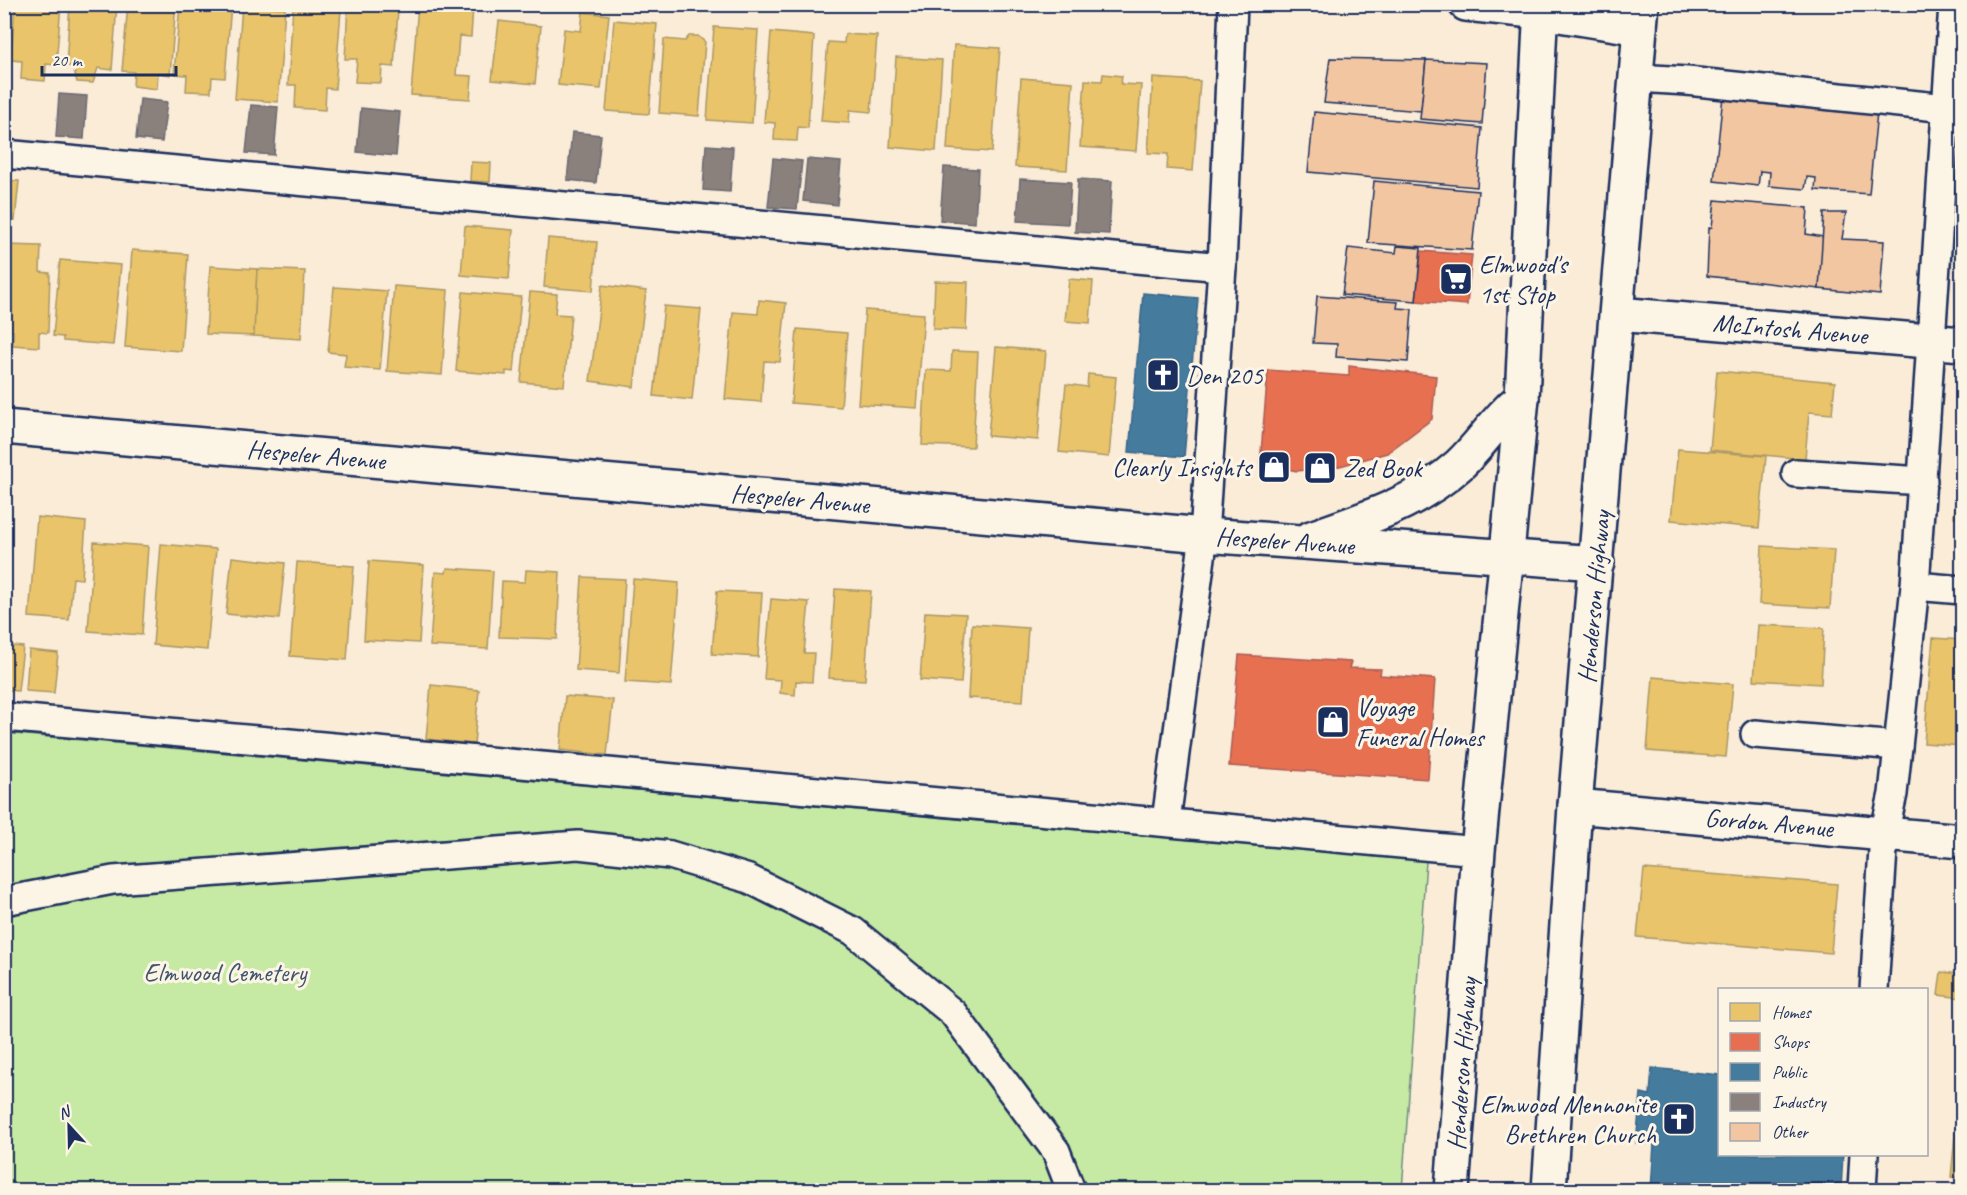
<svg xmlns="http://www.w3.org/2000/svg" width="1967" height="1195" viewBox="0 0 1967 1195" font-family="Caveat,sans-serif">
<rect width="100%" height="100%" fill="#faecd7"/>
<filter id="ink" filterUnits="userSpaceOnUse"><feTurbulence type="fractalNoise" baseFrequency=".0167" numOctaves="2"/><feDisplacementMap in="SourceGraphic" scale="12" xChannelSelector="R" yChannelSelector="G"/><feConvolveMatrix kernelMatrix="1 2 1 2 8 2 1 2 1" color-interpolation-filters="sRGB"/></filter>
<g filter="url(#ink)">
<!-- green -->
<polygon fill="#c6eaa3" stroke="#708c80" stroke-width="1.5" points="4,733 1426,861 1402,1190 5,1190"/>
<!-- homes -->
<g fill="#e9c46a" stroke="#ab9766" stroke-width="1.5">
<polygon points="15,4 61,4 56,65 46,64 45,81 21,79 22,61 11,60"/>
<polygon points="70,4 117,4 112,70 98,68 93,83 77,82 73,66 66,66"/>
<polygon points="128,4 176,4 170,75 158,73 157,89 133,86 134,72 122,71"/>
<polygon points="180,4 231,4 225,78 212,77 211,92 186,91 187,75 174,74"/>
<polygon points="418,4 473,7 471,37 459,36 456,75 472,76 470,99 411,95"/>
<polygon points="242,5 285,8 278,102 235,99"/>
<polygon points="293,6 341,9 335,89 326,88 325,110 295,108 296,85 288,85"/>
<polygon points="348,6 398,9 394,67 382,66 381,83 355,82 357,59 345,59"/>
<polygon points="583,12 609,15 601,89 558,85 564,29 581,31"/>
<polygon points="614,20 657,24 649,114 606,111"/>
<polygon points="499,21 541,26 535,84 492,80"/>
<polygon points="714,27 758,30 752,123 707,120"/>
<polygon points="771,32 814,36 808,128 798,127 797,141 774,140 775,123 764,122"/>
<polygon points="845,34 877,36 871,112 850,110 849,123 821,121 828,42 844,43"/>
<polygon points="689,36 698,36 705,42 699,116 659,113 664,39 685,41"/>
<polygon points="954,45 1000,48 992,152 947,149"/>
<polygon points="896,57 942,60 936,151 890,147"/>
<polygon points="1103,74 1122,76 1121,84 1141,85 1136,151 1080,147 1085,80 1102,81"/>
<polygon points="1021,78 1073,82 1067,170 1015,167"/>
<polygon points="1153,78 1200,81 1193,171 1167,169 1168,154 1148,153"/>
<polygon points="471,162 491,163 490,182 470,181"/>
<polygon points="4,180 19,181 15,220 4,219"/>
<polygon points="465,226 513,230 509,279 461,275"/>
<polygon points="548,238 597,242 593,291 544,287"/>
<polygon points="4,245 41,246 40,272 50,273 48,333 39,332 39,347 13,345 13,331 4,330"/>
<polygon points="132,250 188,254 181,351 125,347"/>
<polygon points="60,260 121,265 113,345 63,341 63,337 53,336"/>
<polygon points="210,266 257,269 254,336 206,334"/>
<polygon points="257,269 305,271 301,339 254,336"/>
<polygon points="1069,279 1093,281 1090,323 1065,321"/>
<polygon points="935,281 968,282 966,330 933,329"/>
<polygon points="602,285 646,291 634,387 590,381"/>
<polygon points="394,286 448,290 442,375 387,371"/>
<polygon points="334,287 387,291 380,370 344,367 346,354 328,352"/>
<polygon points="463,292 521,297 514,372 506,371 506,375 456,371"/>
<polygon points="530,292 557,294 555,314 571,315 564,386 521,382"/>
<polygon points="759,300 786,303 780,362 764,361 761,402 725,399 733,312 758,314"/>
<polygon points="664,306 701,309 692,400 654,396"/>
<polygon points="865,310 924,314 917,408 858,404"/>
<polygon points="797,329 847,333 841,407 791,403"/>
<polygon points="996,347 1046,351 1038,440 988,436"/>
<polygon points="952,351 978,352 973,447 922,445 926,370 951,371"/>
<polygon points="1717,371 1835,382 1832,414 1809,412 1805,459 1710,450"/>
<polygon points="1088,374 1116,377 1109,457 1059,452 1066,384 1087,387"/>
<polygon points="1678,449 1766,456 1759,528 1671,520"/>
<polygon points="1960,455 1962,455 1962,518 1954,517"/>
<polygon points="37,517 86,522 82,579 73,578 69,620 29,617"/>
<polygon points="94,542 148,546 142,635 88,631"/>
<polygon points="161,544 216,549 207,650 153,645"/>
<polygon points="1762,546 1834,550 1830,608 1759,604"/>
<polygon points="232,557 285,563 279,619 226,614"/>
<polygon points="369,561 424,565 419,643 364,640"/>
<polygon points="297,562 354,566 347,660 290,656"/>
<polygon points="447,568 493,571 488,649 430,646 435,572 446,573"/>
<polygon points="526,570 560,572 557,639 499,637 502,581 525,582"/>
<polygon points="582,577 625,579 619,673 576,670"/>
<polygon points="633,579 679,583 671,685 625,682"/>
<polygon points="835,589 871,591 865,680 829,678"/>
<polygon points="717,591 762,593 758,657 712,654"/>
<polygon points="771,599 809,602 804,653 814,653 812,682 796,681 795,695 780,693 781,680 764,679"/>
<polygon points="925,612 966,614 961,683 920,680"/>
<polygon points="972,624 1028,628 1023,701 968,698"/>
<polygon points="1758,625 1824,628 1821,684 1754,680"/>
<polygon points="1933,638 1962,640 1962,746 1924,743"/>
<polygon points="4,645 23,647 18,691 4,690"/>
<polygon points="29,650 58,653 54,693 26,691"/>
<polygon points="1653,677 1733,684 1726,757 1647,751"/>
<polygon points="431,685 479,690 474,744 426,739"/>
<polygon points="565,696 613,700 607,755 560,750"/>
<polygon points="1644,869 1837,884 1831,953 1637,937"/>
<polygon points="1941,972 1962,974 1962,998 1938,995"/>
<polygon points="1958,1104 1962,1104 1962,1178 1951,1177"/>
</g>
<!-- shops -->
<g fill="#e76f51" stroke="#aa5c55" stroke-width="1.5">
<polygon points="1421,251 1472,255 1467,305 1416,301"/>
<polygon points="1349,366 1436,376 1432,419 1387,453 1340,466 1297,471 1260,464 1268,370 1349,376"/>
<polygon points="1239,655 1351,662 1349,668 1381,669 1380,675 1435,679 1428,779 1229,766"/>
</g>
<!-- public -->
<g fill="#457b9d" stroke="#38648a" stroke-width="1.5">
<polygon points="1143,293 1198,298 1184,457 1129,452"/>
<polygon points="1652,1068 1720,1075 1720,1154 1843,1154 1841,1190 1651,1190 1654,1144 1636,1143 1641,1093 1650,1095"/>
</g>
<!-- industry -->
<g fill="#8a817c" stroke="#696873" stroke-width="1.5">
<polygon points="59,94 87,96 84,139 56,137"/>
<polygon points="140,99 167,102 162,142 136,139"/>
<polygon points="251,105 278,107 274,155 246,153"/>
<polygon points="361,108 400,112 396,156 357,152"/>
<polygon points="572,132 601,135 596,183 567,180"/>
<polygon points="706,145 733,147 730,192 703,190"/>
<polygon points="773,158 802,161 797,209 768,207"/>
<polygon points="807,159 841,162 837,205 803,201"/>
<polygon points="944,167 978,169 975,223 940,220"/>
<polygon points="1020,179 1071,182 1068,224 1017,221"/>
<polygon points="1078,179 1112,181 1109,234 1075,232"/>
</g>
<!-- building -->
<g fill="#f2c6a1" stroke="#1b2f5e" stroke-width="1.5">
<polygon points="1330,58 1426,60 1421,111 1324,103"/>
<polygon points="1426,60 1487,63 1482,124 1420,119"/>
<polygon points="1723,96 1877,112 1869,194 1815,190 1816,178 1807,177 1805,189 1769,186 1770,172 1760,171 1758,186 1714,181"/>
<polygon points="1314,112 1482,128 1477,187 1308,172"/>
<polygon points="1374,181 1478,191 1472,250 1368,243"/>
<polygon points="1715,200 1808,208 1806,234 1824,237 1819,289 1707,276 1709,228 1712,227"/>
<polygon points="1824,213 1846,213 1842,239 1884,241 1880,295 1819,289"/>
<polygon points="1397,246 1421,248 1416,301 1342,295 1348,248 1396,253"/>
<polygon points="1317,296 1398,302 1397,308 1412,309 1408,362 1336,357 1337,344 1313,343"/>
</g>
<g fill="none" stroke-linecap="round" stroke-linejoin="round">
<defs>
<g id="service">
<polyline points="1637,78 1687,81 1947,108"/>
<polyline points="4,154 1222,267"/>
<polyline points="1796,473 1923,481"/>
<polyline points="1915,586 1962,590"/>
<polyline points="4,717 1478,851"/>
<polyline points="1755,734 1898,746"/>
<polyline points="1166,821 1204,535 1222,267 1233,4"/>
<polyline points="4,901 113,880 578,845 670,855 749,879 853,931 953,1013 1056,1151 1071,1190"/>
<polyline points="1874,990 1884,834 1893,794 1915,586 1953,4"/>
<polyline points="1862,1190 1864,1154"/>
</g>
<g id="minor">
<polyline points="1466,4 1541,12 1640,28"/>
<polyline points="1618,314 1962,344"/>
<polyline points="1575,806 1962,841"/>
</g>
<g id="secondary">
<polyline points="4,427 1204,535 1597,563"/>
<path d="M1311 538C1363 520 1417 503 1459 465 1482 444 1497 417 1522 398"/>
<polyline points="1452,1190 1478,851 1522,398 1541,4"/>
<polyline points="1549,1190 1575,806 1642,4"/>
</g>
</defs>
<!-- service casing -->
<use href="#service" stroke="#1b2f5e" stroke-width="32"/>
<!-- minor casing -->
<use href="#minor" stroke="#1b2f5e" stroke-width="38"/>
<!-- secondary casing -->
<use href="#secondary" stroke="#1b2f5e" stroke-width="38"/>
<!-- service -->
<use href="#service" stroke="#fcf5e5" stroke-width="27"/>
<!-- minor -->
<use href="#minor" stroke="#fcf5e5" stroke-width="33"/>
<!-- secondary -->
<use href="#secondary" stroke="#fcf5e5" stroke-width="33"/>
</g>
</g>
<!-- icons -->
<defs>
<symbol id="supermarket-square" viewBox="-11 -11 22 22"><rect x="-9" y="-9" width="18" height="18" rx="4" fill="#1b2f5e" stroke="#fcf5e5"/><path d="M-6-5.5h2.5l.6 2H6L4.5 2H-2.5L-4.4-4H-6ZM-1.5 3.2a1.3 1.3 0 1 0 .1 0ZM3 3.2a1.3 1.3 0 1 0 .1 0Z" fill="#fff"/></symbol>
<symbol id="church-square" viewBox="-11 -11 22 22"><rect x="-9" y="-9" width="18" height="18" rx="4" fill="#1b2f5e" stroke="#fcf5e5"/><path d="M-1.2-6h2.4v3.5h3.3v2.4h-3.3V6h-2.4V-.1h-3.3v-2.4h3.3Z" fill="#fff"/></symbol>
<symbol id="shop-square" viewBox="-11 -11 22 22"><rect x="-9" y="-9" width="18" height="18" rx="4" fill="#1b2f5e" stroke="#fcf5e5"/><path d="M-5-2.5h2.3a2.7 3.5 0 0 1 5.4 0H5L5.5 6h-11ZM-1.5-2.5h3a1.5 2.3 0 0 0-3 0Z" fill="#fff"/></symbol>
</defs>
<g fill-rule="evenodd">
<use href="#supermarket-square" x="1437" y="260" width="38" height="38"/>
<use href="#church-square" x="1144" y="356" width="38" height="38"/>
<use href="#shop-square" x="1255" y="448" width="38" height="38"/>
<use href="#shop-square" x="1301" y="449" width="38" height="38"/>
<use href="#shop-square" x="1314" y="703" width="38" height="38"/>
<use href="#church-square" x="1660" y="1100" width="38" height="38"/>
</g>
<g text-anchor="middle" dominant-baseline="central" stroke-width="6" stroke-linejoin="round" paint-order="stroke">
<!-- poi labels -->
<g font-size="26" fill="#1b2f5e" stroke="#fcf5e5" text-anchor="start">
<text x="1479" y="264">Elmwood's<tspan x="1479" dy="30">1st Stop</tspan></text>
<text x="1186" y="375">Den 205</text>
<text x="1251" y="467" text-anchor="end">Clearly Insights</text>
<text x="1343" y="468">Zed Book</text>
<text x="1356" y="707">Voyage<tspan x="1356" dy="30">Funeral Homes</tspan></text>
<text x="1656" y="1104" text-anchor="end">Elmwood Mennonite<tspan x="1656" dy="30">Brethren Church</tspan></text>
</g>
<!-- street labels -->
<g font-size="26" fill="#1b2f5e" stroke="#fcf5e5">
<text transform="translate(1790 329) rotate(5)">McIntosh Avenue</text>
<text transform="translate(316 455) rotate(5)">Hespeler Avenue</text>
<text transform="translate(800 499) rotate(5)">Hespeler Avenue</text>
<text transform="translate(1285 541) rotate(4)">Hespeler Avenue</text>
<text transform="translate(1594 597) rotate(-85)">Henderson Highway</text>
<text transform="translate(1769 823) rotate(5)">Gordon Avenue</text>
<text transform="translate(1462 1064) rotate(-86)">Henderson Highway</text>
</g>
<!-- park labels -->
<g font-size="26" fill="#3d546c" stroke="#fcf5e5">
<text x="225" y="972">Elmwood Cemetery</text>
</g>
</g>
<!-- margin -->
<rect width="1967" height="1195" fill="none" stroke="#fcf5e5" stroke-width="24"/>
<rect x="12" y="12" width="1943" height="1171" fill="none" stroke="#1b2f5e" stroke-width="2" filter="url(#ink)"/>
<!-- legend -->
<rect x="1718" y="988" width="210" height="168" fill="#fcf5e5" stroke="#a2a6af" stroke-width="1.5"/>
<rect x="1730" y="1003" width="30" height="18" fill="#e9c46a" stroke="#a2a6af" stroke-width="1.5"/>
<text x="1772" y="1018" font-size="18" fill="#1b2f5e">Homes</text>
<rect x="1730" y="1033" width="30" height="18" fill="#e76f51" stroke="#a2a6af" stroke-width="1.5"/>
<text x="1772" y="1048" font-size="18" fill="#1b2f5e">Shops</text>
<rect x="1730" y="1063" width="30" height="18" fill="#457b9d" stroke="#a2a6af" stroke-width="1.5"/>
<text x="1772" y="1078" font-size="18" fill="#1b2f5e">Public</text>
<rect x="1730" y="1093" width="30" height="18" fill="#8a817c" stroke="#a2a6af" stroke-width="1.5"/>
<text x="1772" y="1108" font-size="18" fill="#1b2f5e">Industry</text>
<rect x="1730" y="1123" width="30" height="18" fill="#f2c6a1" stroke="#a2a6af" stroke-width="1.5"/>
<text x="1772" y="1138" font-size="18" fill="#1b2f5e">Other</text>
<!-- north arrow -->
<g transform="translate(69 1126) rotate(338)" stroke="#fcf5e5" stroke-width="4.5" paint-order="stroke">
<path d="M0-4.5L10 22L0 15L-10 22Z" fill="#1b2f5e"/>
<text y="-9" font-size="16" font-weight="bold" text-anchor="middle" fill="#1b2f5e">N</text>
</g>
<!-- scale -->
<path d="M42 66v9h134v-9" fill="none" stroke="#1b2f5e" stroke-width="3"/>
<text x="51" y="66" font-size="18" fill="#1b2f5e" stroke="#fcf5e5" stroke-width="4.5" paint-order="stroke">20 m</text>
</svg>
